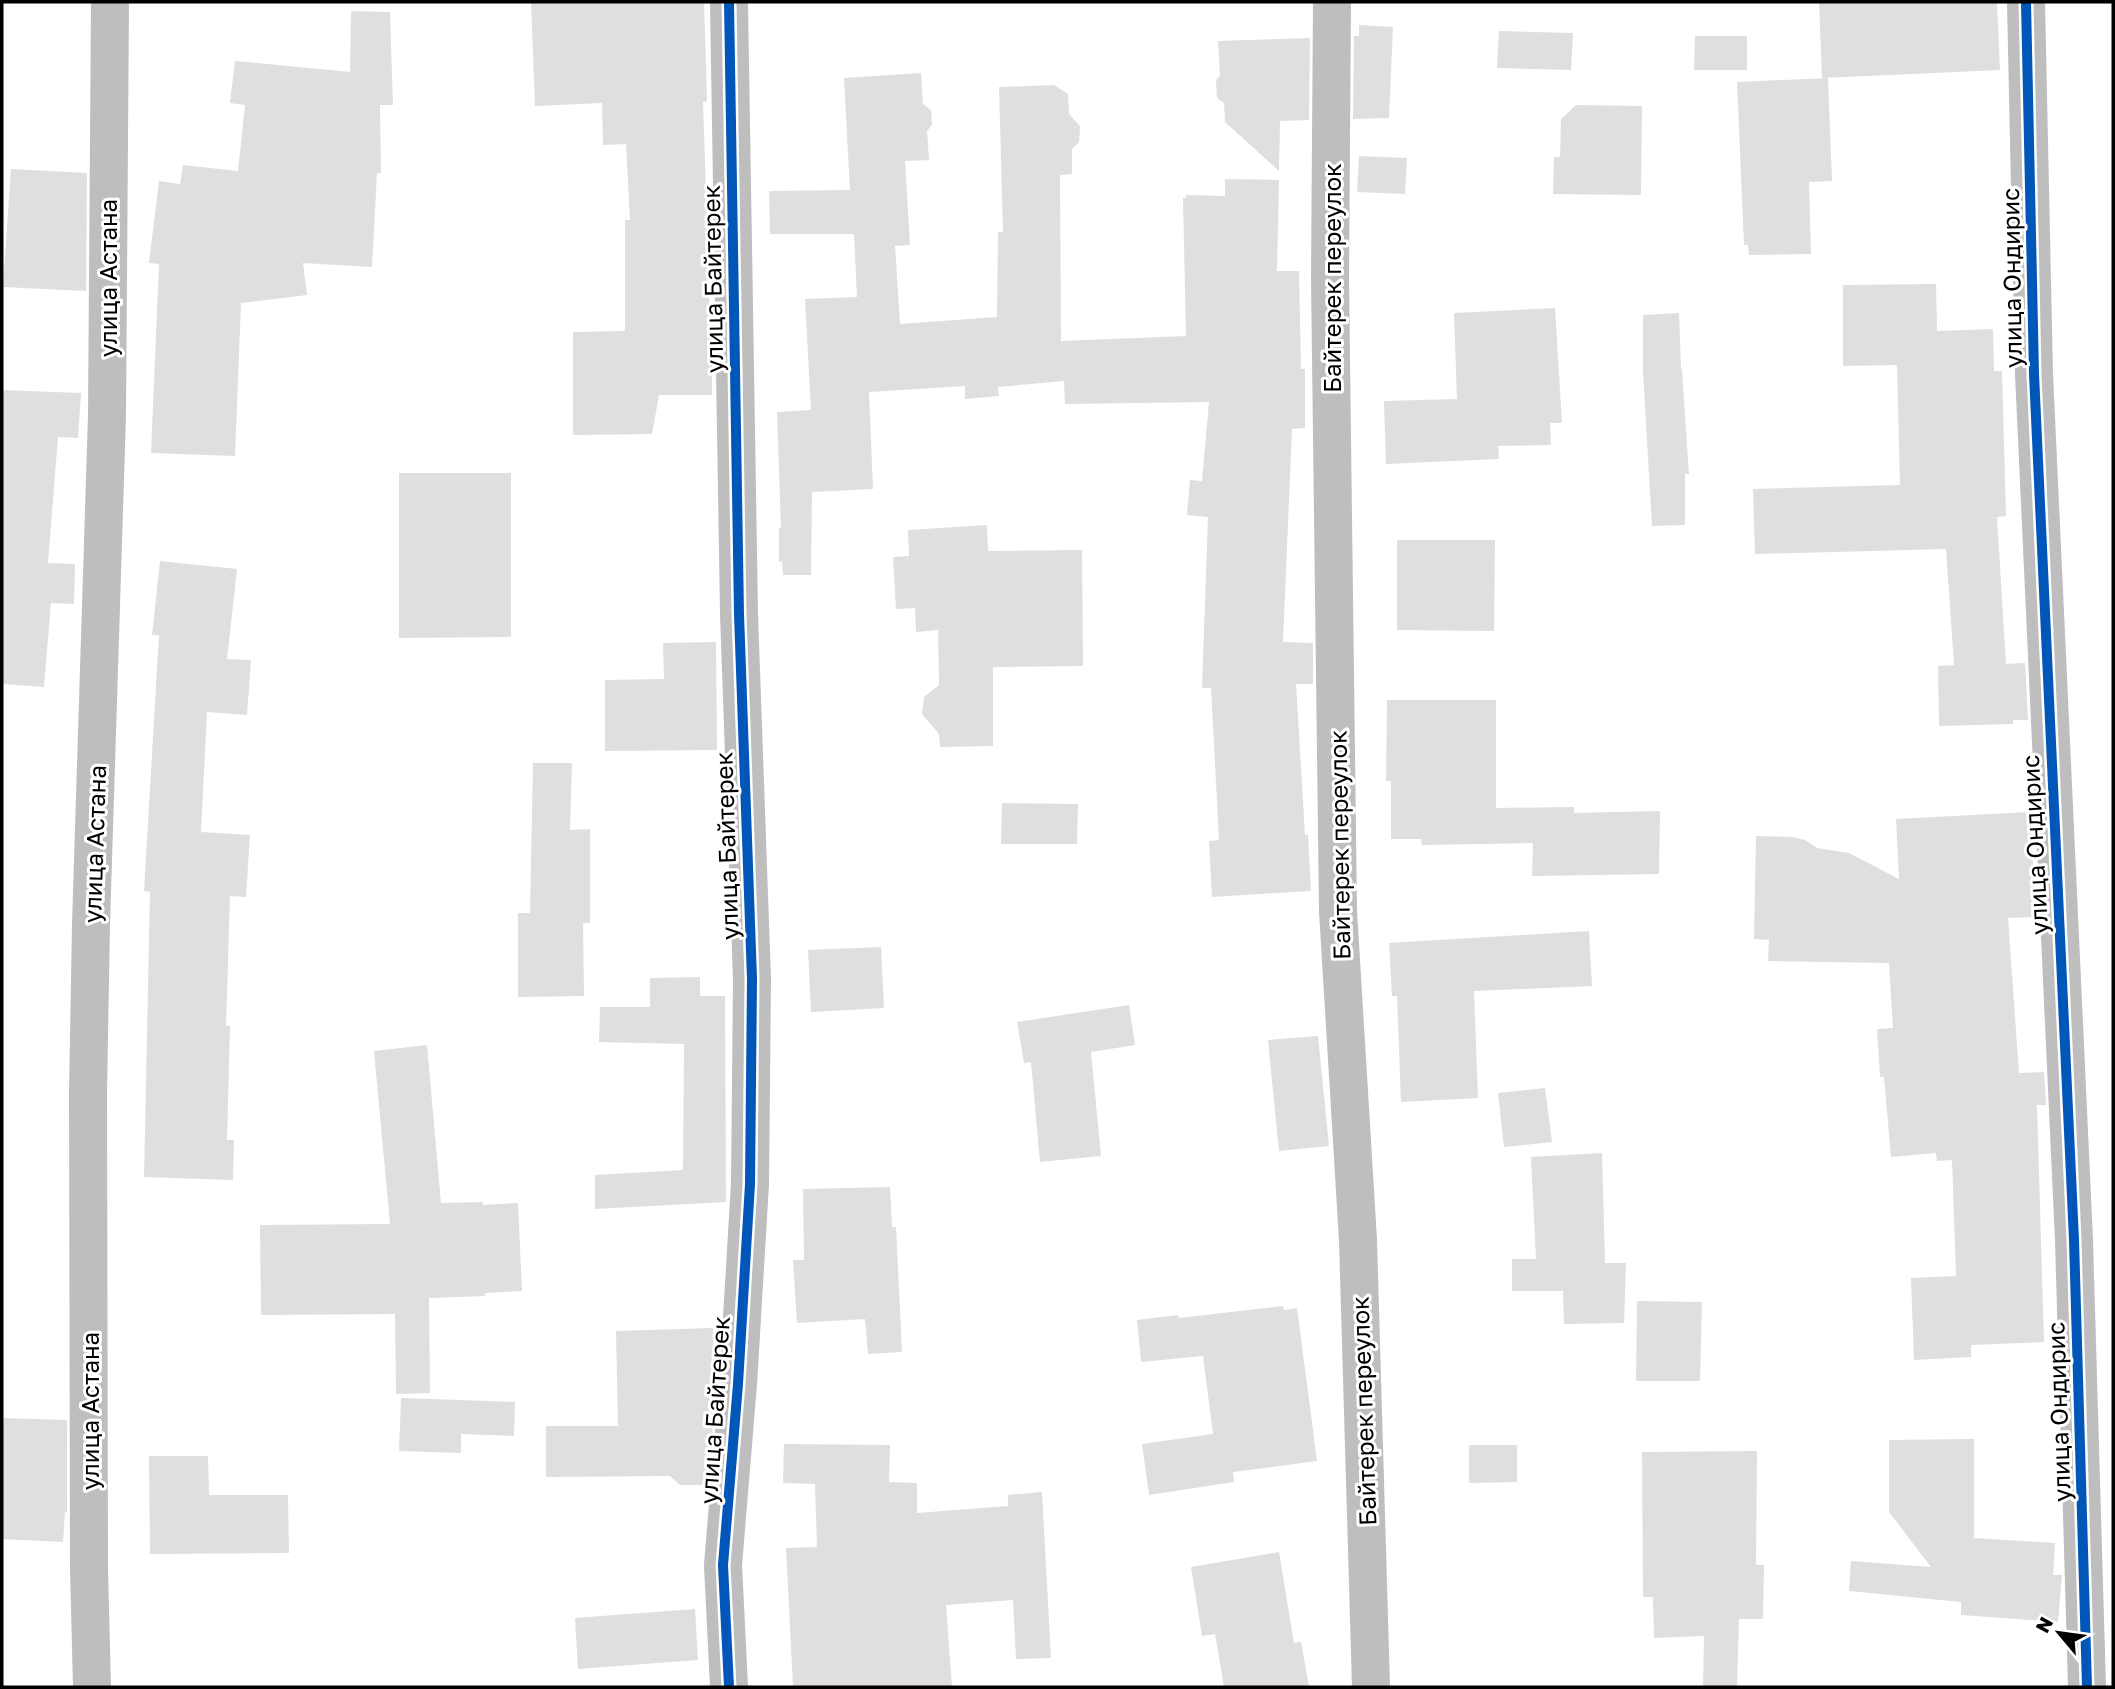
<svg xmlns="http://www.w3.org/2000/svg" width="2115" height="1689" viewBox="0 0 2115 1689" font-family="'Golos Text',sans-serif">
<rect width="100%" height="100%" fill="#fff"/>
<!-- building -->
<g fill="#dfdfdf">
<polygon points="531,2 704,2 707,101 703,102 706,191 710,191 709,330 712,330 712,395 659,395 652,434 573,435 573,332 625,331 625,220 630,220 626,144 603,145 602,103 535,106"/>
<polygon points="1819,2 1997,2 2000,70 1822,78"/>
<polygon points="351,11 390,12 393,105 380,105 381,173 377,173 372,267 303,263 307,295 241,303 235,456 151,453 159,264 149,263 159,181 180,184 183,165 238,171 245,105 230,103 235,61 350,72"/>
<polygon points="1359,25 1393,27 1389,118 1353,119 1354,36 1359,36"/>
<polygon points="1499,31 1573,33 1571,70 1497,68"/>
<polygon points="1695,36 1747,36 1747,70 1694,70"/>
<polygon points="1310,38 1309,120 1280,121 1279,171 1225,122 1224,103 1217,98 1216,81 1220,75 1218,41"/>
<polygon points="921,73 923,104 931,110 932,125 927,131 929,160 905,161 910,245 895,246 900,324 997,317 998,232 1003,232 999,87 1054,85 1068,94 1069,114 1080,126 1079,142 1072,149 1072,174 1060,175 1061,341 1186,336 1183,198 1186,198 1186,195 1225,196 1225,179 1279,180 1277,271 1299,271 1301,369 1305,369 1305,428 1292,429 1283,642 1313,643 1313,684 1296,684 1305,835 1308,835 1311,891 1212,897 1209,841 1219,840 1211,688 1202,688 1208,517 1187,515 1190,480 1202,481 1209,402 1065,404 1064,381 998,387 999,396 965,399 965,386 869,392 873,489 812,492 811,575 783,575 782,561 779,562 779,528 781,528 777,412 811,410 805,299 857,297 854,234 770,234 769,191 850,190 844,78"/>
<polygon points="1828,78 1832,181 1809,182 1811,254 1749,255 1748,245 1744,245 1737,82"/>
<polygon points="1576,105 1642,106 1641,195 1553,194 1554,157 1560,157 1561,119"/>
<polygon points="1359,156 1407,158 1405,194 1357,192"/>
<polygon points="11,169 87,173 86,291 3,287"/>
<polygon points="1936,284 1937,331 1993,329 1994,371 2002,371 2006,516 1997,517 2006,664 2025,663 2028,720 2013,720 2013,724 1939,726 1938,666 1954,665 1946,549 1755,554 1753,489 1900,485 1897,365 1843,366 1843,285"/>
<polygon points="1555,308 1562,423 1550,423 1551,445 1498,446 1499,459 1386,464 1384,401 1457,399 1454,313"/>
<polygon points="1679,313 1681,369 1682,369 1689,474 1685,474 1685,525 1652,526 1643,372 1643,315"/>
<polygon points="2,390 81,393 78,438 58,437 48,563 75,564 74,604 51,603 44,687 2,684"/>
<polygon points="399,473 511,473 511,637 399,638"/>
<polygon points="987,525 988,551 1082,550 1083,666 993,667 993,746 940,747 939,734 922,714 924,697 939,685 938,630 916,632 915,608 896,609 893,557 909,556 908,530"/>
<polygon points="1397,540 1495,540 1494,631 1397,630"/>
<polygon points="160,561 237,569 227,659 251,660 247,715 207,712 201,832 250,835 246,897 230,896 226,1026 230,1026 227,1140 234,1140 233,1180 144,1177 150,892 144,891 159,635 152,635"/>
<polygon points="716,642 717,750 605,751 605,680 664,679 663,643"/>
<polygon points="1387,700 1496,700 1496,808 1574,807 1574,813 1660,811 1659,874 1532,876 1533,843 1422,845 1421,839 1391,839 1391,781 1386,781"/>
<polygon points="533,763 572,763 570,830 590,829 590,923 583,923 584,996 518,997 518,913 530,913"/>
<polygon points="1002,803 1078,804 1077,844 1001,844"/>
<polygon points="2030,812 2036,917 2008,918 2019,1073 2044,1072 2046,1105 2037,1105 2044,1342 1971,1345 1971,1357 1914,1360 1911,1278 1956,1276 1952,1160 1937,1161 1936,1153 1891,1157 1884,1077 1880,1077 1877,1029 1893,1028 1889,963 1768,961 1769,940 1754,939 1756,836 1793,837 1805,840 1817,848 1849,853 1899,879 1896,819"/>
<polygon points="1589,931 1592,986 1474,991 1478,1098 1401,1102 1397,996 1392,996 1389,943"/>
<polygon points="881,947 884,1008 811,1012 808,950"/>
<polygon points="700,977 700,996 725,996 726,1202 595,1209 595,1175 683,1170 684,1044 599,1042 600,1007 650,1007 650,978"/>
<polygon points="1129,1005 1135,1045 1091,1052 1101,1156 1040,1162 1031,1062 1024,1063 1017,1022"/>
<polygon points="1318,1036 1329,1146 1279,1151 1268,1040"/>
<polygon points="427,1045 441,1203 483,1202 483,1205 518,1203 522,1291 485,1293 485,1296 429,1298 430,1393 396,1394 395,1314 261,1315 260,1225 390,1224 374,1051"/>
<polygon points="1545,1088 1552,1142 1504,1147 1498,1093"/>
<polygon points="1602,1153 1605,1263 1626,1263 1624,1323 1564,1324 1563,1291 1512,1291 1512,1259 1536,1259 1531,1157"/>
<polygon points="890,1187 892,1227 896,1227 902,1352 868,1354 865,1319 797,1323 793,1260 804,1260 803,1189"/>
<polygon points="1637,1301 1702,1302 1700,1381 1636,1381"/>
<polygon points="1283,1306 1284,1310 1297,1308 1317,1461 1233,1472 1234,1482 1149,1495 1142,1444 1213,1434 1203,1356 1141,1362 1137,1320 1178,1315 1179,1318"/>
<polygon points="713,1328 715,1402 708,1485 680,1485 670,1476 546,1477 546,1426 618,1426 616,1331"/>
<polygon points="401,1398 515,1402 514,1436 461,1434 461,1453 399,1451"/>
<polygon points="2,1418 67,1420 67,1512 65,1512 63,1542 2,1539"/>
<polygon points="1974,1439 1974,1538 2055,1543 2053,1575 2062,1575 2058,1622 1961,1615 1961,1602 1849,1591 1851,1561 1931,1567 1889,1512 1889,1440"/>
<polygon points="784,1444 890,1445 889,1482 917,1483 917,1513 1008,1506 1008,1495 1042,1492 1051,1658 1016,1659 1013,1600 946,1605 952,1687 793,1687 786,1548 817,1547 815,1484 783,1483"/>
<polygon points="1469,1445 1517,1445 1517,1482 1469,1483"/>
<polygon points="1757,1451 1756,1565 1764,1565 1763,1619 1739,1619 1737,1687 1703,1687 1704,1636 1654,1638 1653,1597 1643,1597 1642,1452"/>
<polygon points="149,1456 208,1456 209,1495 288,1495 289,1553 150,1554"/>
<polygon points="1279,1552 1294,1643 1301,1642 1309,1687 1224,1687 1215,1634 1202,1636 1191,1567"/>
<polygon points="695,1609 698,1660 578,1669 575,1618"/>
</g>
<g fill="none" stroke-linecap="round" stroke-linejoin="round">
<!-- minor -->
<g stroke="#bebebe" stroke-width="38">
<polyline points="1332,2 1330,279 1338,911 1358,1240 1371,1687"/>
<polyline points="2026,2 2034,374 2074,1240 2087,1687"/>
<polyline points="92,1687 89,1569 88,1093 91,924 107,415 110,2"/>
<polyline points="729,1687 723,1565 738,1384 750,1184 752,979 739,614 729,2"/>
</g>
<defs>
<g id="cycleway">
<polyline points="2026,2 2034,374 2074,1240 2087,1687"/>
<polyline points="729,1687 723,1565 738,1384 750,1184 752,979 739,614 729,2"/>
</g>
</defs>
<!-- cycleway casing -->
<use href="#cycleway" stroke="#fff" stroke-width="15"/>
<!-- cycleway -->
<use href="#cycleway" stroke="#0057b8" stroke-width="10"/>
</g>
<g text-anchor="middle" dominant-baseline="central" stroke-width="6" stroke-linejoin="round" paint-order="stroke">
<!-- street labels -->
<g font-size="24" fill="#000" stroke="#fff">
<text transform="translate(107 278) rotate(-90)">улица Астана</text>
<text transform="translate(1331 278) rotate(-90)">Байтерек переулок</text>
<text transform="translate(2011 278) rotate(-91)">улица Ондирис</text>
<text transform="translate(712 279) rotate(-91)">улица Байтерек</text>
<text transform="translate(94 844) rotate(-88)">улица Астана</text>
<text transform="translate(1339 845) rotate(-91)">Байтерек переулок</text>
<text transform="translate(2034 845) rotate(-93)">улица Ондирис</text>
<text transform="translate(726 846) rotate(-92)">улица Байтерек</text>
<text transform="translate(714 1410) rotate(-86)">улица Байтерек</text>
<text transform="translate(89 1411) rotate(-90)">улица Астана</text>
<text transform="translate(1363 1411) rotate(-92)">Байтерек переулок</text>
<text transform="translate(2058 1412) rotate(-92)">улица Ондирис</text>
</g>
</g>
<!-- border -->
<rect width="2115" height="1689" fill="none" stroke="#000000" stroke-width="7"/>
<!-- north arrow -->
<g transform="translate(2059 1633) rotate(299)" stroke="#ffffff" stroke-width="5" paint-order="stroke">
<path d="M0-5L12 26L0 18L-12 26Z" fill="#000000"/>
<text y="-10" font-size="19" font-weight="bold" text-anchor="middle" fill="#000000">N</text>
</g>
</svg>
